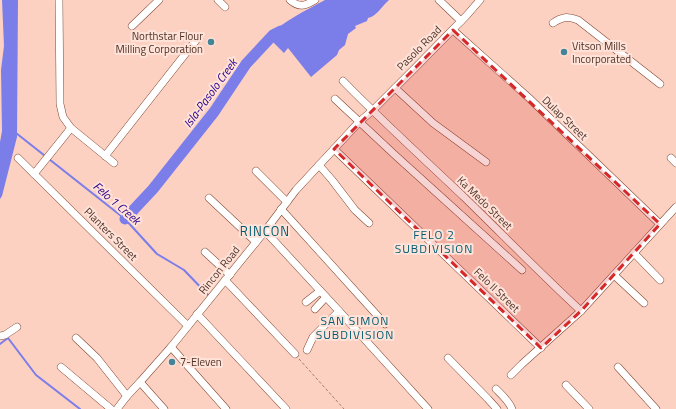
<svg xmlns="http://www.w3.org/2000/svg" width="676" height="409" viewBox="0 0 676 409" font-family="'Titillium Web',sans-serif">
<rect width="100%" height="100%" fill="#fcd1c2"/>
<!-- water -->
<g fill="#7b7de9">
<polygon points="2,0 18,0 17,137 2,196 0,199 0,142 2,131 1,70 4,46"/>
<path d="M325 0H389C382 6 377 16 368 18L367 21 355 26 356 28 348 34 345 45 339 50 337 55 311 77 288 48 284 53 271 40H269L268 37C283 21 305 11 325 0Z"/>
</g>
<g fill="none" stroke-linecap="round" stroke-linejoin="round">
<!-- stream -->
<g stroke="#7b7de9" stroke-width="2">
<polyline points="16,133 125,219 157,254 184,270 208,295"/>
<polyline points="0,344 8,338 36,375 80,409"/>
</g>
<!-- river -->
<polyline stroke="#7b7de9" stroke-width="11" points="125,219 153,189 214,112 246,64 273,35 281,31"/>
<defs>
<g id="minor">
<polyline points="59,0 60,104 63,117 71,128 114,163"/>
<polyline points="218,0 225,7"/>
<path d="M290 0C299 8 305 6 315 0"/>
<polyline points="439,0 461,21"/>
<path d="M553 23C562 17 567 16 578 20L660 84"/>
<polyline points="132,26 159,0"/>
<polyline points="453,30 529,98 660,224"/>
<path d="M343 81C382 121 423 158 464 197 503 235 541 274 581 311"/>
<polyline points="395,88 433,123 486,162"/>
<polyline points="335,99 396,156 522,270"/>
<polyline points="334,149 541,348"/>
<polyline points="105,156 197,39"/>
<polyline points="18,158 188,326"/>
<polyline points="671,158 676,163"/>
<polyline points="319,165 332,180 355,210 369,223"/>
<polyline points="256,171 287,202"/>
<polyline points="34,174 71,128"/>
<polyline points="209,198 256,242"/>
<polyline points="281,209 385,324"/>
<polyline points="265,231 339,311 428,409"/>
<polyline points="205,252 230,275"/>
<polyline points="634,253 660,280"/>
<polyline points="614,275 644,303"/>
<polyline points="225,280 295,354"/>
<polyline points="306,302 320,291"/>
<polyline points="315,309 326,297"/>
<polyline points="197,314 286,409"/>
<polyline points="0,336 5,335 17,327"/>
<polyline points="76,338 97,358 127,396"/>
<polyline points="171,347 226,409"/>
<polyline points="307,350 313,337 339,311"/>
<polyline points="448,358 488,399 497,409"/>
<polyline points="61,367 111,409"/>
<polyline points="618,367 656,409"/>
<polyline points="511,375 522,364 581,311 676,207"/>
<polyline points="140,382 164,409"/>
<polyline points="566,385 589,409"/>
<path d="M496 389C502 395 509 401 512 409"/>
<polyline points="117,409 127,396 140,382 171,347 265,231 296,190 359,122 372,111 418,65 467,15 480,0"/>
</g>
</defs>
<!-- minor casing -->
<use href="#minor" stroke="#834832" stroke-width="8"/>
<!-- path -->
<polyline stroke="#a17e71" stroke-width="1" stroke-dasharray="3 2" stroke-linecap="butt" points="299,359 344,409"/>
<!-- minor -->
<use href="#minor" stroke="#fff" stroke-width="7"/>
</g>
<!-- marked area -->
<path fill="#d62828" fill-opacity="0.2" stroke="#d62828" stroke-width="3" stroke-dasharray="8 5" stroke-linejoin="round" d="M453 30 660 224 581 311 541 348 334 149Z"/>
<!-- markers -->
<g fill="#448498" stroke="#ffe2d8" stroke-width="1.5">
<circle cx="211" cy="42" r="4"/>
<circle cx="564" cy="52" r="4"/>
<circle cx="172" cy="362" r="4"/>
</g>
<g text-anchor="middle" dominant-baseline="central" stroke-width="4" stroke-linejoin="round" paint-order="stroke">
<!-- poi labels -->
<g font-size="11" fill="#4e3228" stroke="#ffe2d8" text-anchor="start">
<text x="203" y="36" text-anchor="end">Northstar Flour<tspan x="203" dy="13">Milling Corporation</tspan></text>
<text x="572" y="46">Vitson Mills<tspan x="572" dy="13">Incorporated</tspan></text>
<text x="180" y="362">7-Eleven</text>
</g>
<!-- street labels -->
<g font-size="11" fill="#4e3228" stroke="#ffe2d8">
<text transform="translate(419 48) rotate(-45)">Pasolo Road</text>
<text transform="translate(565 118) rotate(44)">Dulap Street</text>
<text transform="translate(485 203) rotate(44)">Ka Medo Street</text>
<text transform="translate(111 234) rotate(45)">Planters Street</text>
<text transform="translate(219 270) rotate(-51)">Rincon Road</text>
<text transform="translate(497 290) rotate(44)">Felo II Street</text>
</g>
<!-- water labels -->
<g font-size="12" font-style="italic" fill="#2b018c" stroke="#ffe2d8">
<text transform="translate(210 93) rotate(-54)">Isla-Pasolo Creek</text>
<text transform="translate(117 203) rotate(41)">Felo 1 Creek</text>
</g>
<!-- neighbourhood labels -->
<g font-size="12" letter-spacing="1" fill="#005b70" stroke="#ffe2d8">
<text x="434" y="234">FELO 2<tspan x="434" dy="14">SUBDIVISION</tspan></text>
<text x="355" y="320">SAN SIMON<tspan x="355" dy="14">SUBDIVISION</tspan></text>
</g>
<!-- quarter labels -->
<g font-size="13" letter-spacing="1" fill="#005b70" stroke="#ffe2d8">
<text x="265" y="231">RINCON</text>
</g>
</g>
</svg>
